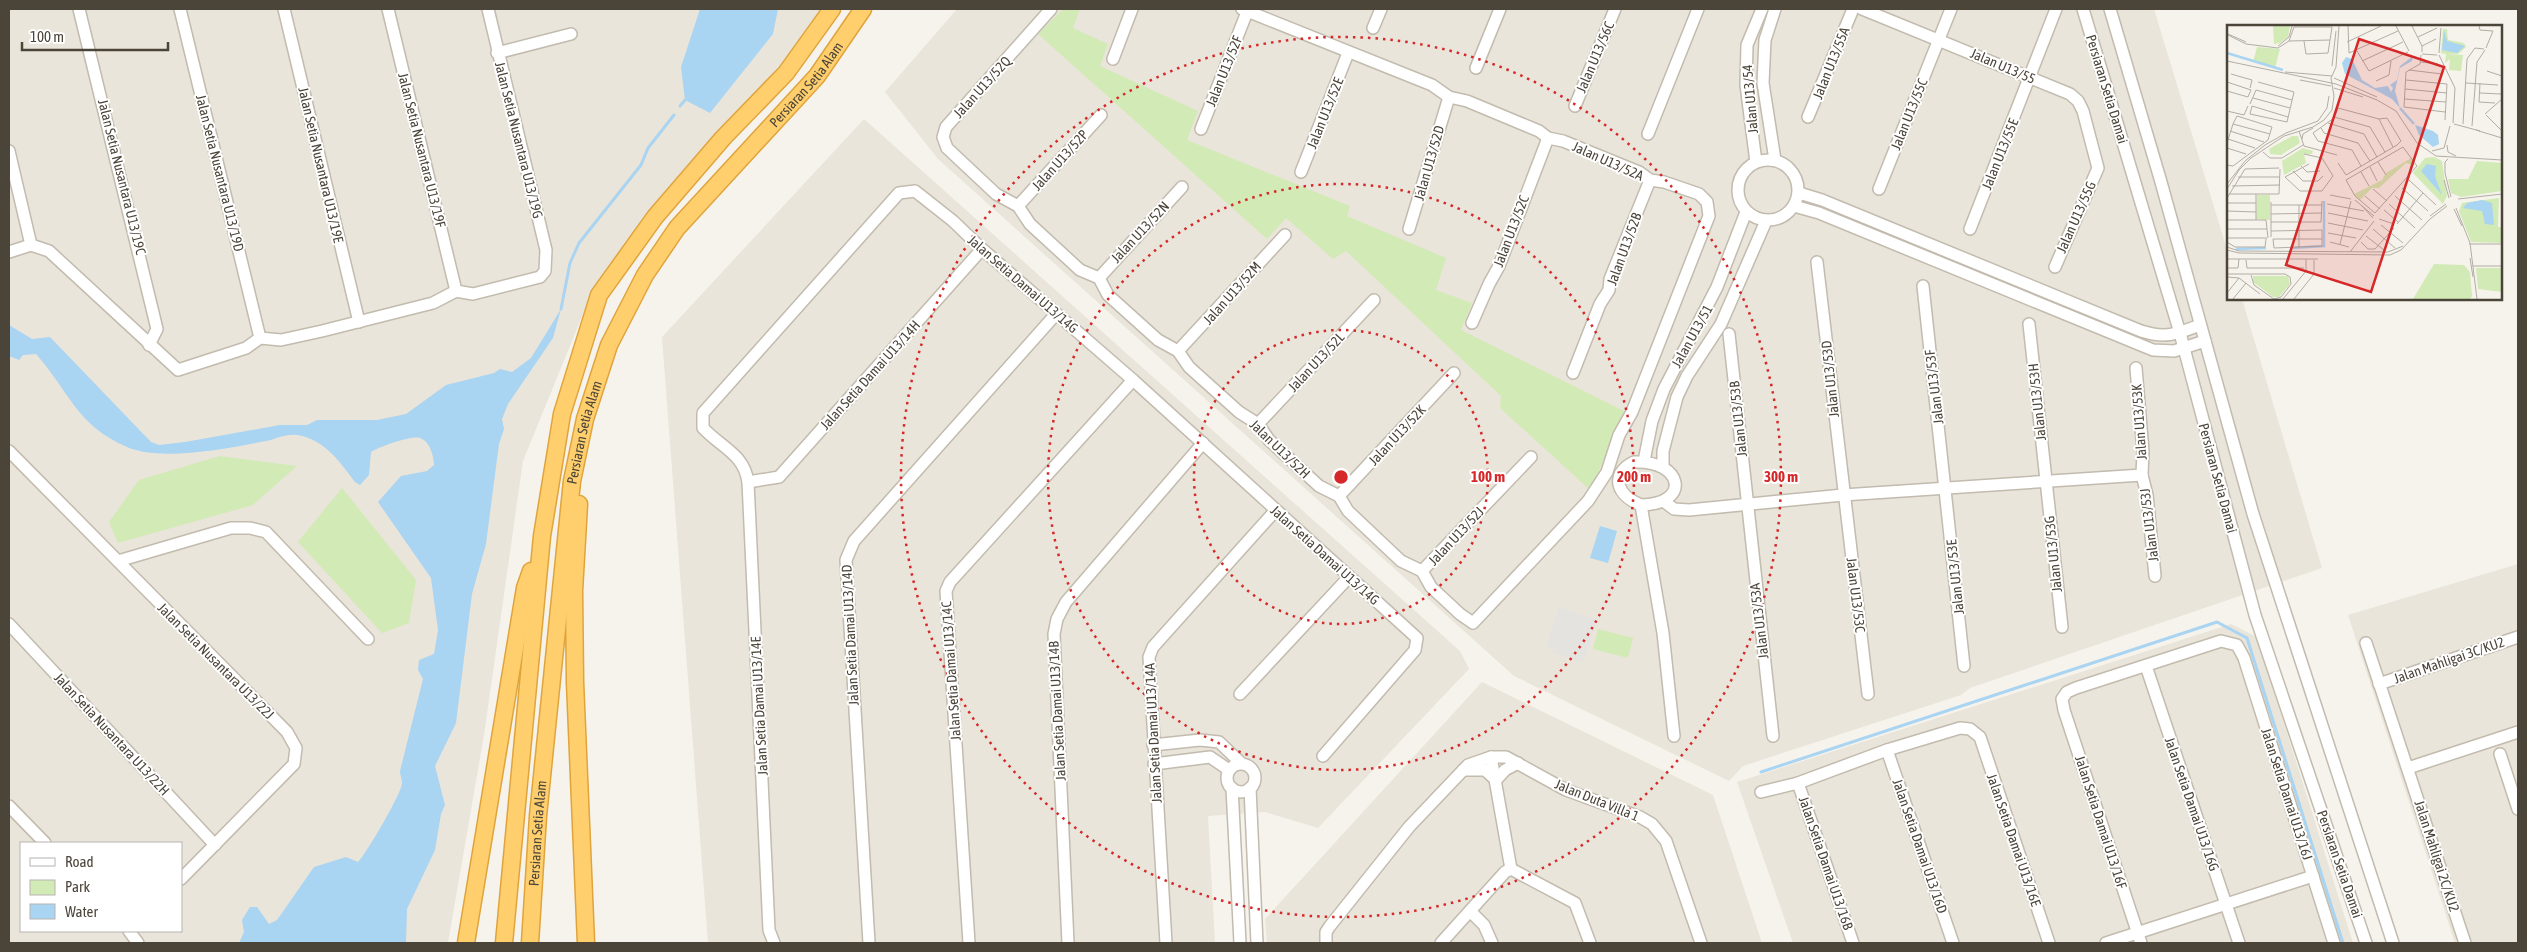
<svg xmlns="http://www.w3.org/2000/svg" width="2527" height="952" viewBox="0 0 2527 952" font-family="'Asap Condensed',sans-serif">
<rect width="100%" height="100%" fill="#f6f3ec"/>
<!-- residential -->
<g fill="#eae5da" fill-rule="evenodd">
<path d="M9 9H824L779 67 648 212 592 292 523 461 484 735 448 943H9ZM21 843H181V931H21Z"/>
<polygon points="957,9 2154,9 2228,253 2228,299 2242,299 2322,568 1970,688 1961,695 1743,766 1729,781 1514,676 938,159 885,92"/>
<polygon points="864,119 1460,651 1469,669 1318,828 1265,812 1208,816 1215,943 708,943 662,337"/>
<polygon points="2518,564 2518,943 2455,943 2348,615"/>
<polygon points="2231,624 2257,637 2353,943 1793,943 1737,782"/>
<polygon points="1482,682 1713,795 1762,943 1267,943 1265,919"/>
</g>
<!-- green -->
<g fill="#d2eab5">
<path d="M1063 9H1080L1073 28 1108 44 1100 66 1198 111 1187 140 1350 206 1347 216 1446 258 1436 290 1472 303 1461 330 1626 412C1611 437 1603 465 1590 490L1500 408 1501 396 1346 251 1333 259 1286 218 1267 239 1038 34Z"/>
<polygon points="220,456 297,466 253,505 118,543 109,522 139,480"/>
<polygon points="342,488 416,580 409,623 382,633 298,542"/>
<polygon points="1598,629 1633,638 1628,658 1593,649"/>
</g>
<!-- parking -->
<polygon fill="#e5e3e0" points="1559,607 1597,620 1583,663 1552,653 1553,649 1546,646"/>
<!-- water -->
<g fill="#a9d4f2">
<polygon points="700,9 778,9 773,34 710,113 685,100 681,67"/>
<path d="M561 309 553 338 508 404 502 419 504 429 499 444 486 544 472 594 456 723 435 766 445 805 441 814 435 850 407 909 406 943H239L244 932 242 920 250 907H257L269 924 277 920 314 867 346 857 358 862C365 856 402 793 402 783 402 779 400 775 400 771L423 679 418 670 419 660 434 654 438 630 431 578 378 502 401 476 427 471 434 465C434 457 430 441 420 438 411 435 379 447 371 452L369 475 360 485 355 482C341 464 327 442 302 436 288 432 279 438 266 441 229 448 161 462 127 447 76 425 69 391 36 354L23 355 19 360 9 356V325L32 339 50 337 151 442 159 445 185 442 280 425H307L317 420H377L406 414 446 385 494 373 500 369 512 372 531 358Z"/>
<polygon points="1600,526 1617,531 1608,563 1590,558"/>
</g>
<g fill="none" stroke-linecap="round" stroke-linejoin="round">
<!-- stream -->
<g stroke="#a9d4f2" stroke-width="3">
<polyline points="680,106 685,100"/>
<polyline points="561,309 570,263 579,243 641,165 648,148 674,115"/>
<polyline points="1761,772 2217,622 2247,638 2343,943"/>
</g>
<defs>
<g id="minor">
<polyline points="79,9 157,329 149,345"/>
<polyline points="180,9 260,338"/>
<polyline points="284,9 359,322"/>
<polyline points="388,9 456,291"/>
<polyline points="1051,9 946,127 943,137 947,148 996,194 1018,206 1030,224 1080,270 1099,278 1108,295 1158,340 1178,351 1189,367 1239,412 1258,424 1269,440 1319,486 1339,496 1348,511 1401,561 1422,571 1431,587 1460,614 1473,623 1588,501 1607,472 1619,435 1632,412 1709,216 1707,202 1699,194 1664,182 1650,180 1639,172 1563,141 1548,138 1539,131 1467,101 1449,97 1432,85 1242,9"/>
<polyline points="1775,9 1765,40 1763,83 1775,160"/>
<polyline points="1862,9 2070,94 2078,101 2083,111 2098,168 2055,267"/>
<polyline points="2083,9 2180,333 2255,615 2366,943"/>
<polyline points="2110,9 2161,182 2253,514 2393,943"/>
<polyline points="1373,28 1381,9"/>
<polyline points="497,53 571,34"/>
<polyline points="1113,59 1132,9"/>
<polyline points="1476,68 1500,9"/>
<polyline points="1575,106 1615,9"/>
<polyline points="1808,117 1853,9"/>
<polyline points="1201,129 1247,12"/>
<polyline points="1648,134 1698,9"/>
<polyline points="9,151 31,245"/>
<circle cx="1768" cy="190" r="30"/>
<polyline points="1756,162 1746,85 1747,45 1762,9"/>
<polyline points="1301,172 1348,53"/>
<polyline points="1879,189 1951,9"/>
<path d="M1799 193 1822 200 2141 331C2166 339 2177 334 2200 325"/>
<polyline points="1018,206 1101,115"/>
<polyline points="1794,206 1819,213 2153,350 2174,351 2205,341"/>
<polyline points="1409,229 1449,97"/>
<polyline points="1970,229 2056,9"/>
<polyline points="9,252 31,245 49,251 178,370 246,348 260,338 281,340 322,331 433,303 456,291 473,294 540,277 545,271 546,250 488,9"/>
<polyline points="1817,262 1868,694"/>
<polyline points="1099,278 1182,187"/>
<polyline points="1923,286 1964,666"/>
<polyline points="1472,323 1489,284 1499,266 1548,138"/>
<polyline points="2029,324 2062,627"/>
<polyline points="1729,334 1773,736"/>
<polyline points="1178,351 1285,235"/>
<polyline points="2136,368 2143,451 2142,475 2147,495 2155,576"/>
<polyline points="1573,373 1600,304 1609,290 1610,279 1650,180"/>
<polyline points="1258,424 1374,300"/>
<polyline points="9,451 287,732 296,748 294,764 181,879"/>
<polyline points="1644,461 1652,421 1664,389 1717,287 1746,212"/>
<path d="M1634 462C1683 460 1692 504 1641 505 1618 496 1608 475 1634 462Z"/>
<polyline points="1663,466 1663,451 1677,397 1687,376 1721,324 1766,221"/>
<polyline points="748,482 779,477 982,249"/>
<polyline points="1339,496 1454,373"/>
<polyline points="1667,500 1666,503 1674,509 1689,510 1843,495 2142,475"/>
<polyline points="1641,505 1663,633 1674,736"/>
<polyline points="118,561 231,528 250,528 266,532 368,639"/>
<polyline points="1422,571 1531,457"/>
<polyline points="9,624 215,845"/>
<polyline points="2366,643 2465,943"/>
<polyline points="2146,666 2239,943"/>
<polyline points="2379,684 2518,637"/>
<polyline points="1240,694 1349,577"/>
<polyline points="1153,745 1200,740 1219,742 1241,763"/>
<polyline points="1887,750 1953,943"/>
<polyline points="2500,754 2518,809"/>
<polyline points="1491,757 1511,869"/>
<polyline points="1154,764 1210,757 1229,770"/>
<circle cx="1241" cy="778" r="14"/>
<polyline points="2408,768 2518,732"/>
<polyline points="1463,770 1485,770 1496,780 1505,770 1518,763"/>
<polyline points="1798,783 1853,943"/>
<polyline points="1232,788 1240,943"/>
<polyline points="1250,788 1257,943"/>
<polyline points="1761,792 1798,783 1887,750 1960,728 1970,729 1980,737 2049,943"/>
<polyline points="9,806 45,843"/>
<polyline points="1511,869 1575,903 1590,943"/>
<polyline points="1470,911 1484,925 1492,943"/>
<polyline points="129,931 138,943"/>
<path d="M774 943 769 930 748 482C744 454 722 448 703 428V413L899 193 915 191 953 221 982 249 1133 380 1417 638 1415 650 1323 756"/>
<polyline points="869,943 846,560 854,541 1056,314"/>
<polyline points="969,943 946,591 950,582 1133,380"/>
<polyline points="1068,943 1054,634 1057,619 1066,602 1203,443"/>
<polyline points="1166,943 1149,657 1153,647 1275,511"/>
<polyline points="1326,943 1326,932 1330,926 1409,827 1468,765 1491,757 1506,757 1566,790 1640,817 1652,824 1666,841 1701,943"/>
<polyline points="1441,943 1505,872 1511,869"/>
<polyline points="2106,943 2313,876"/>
<polyline points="2141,943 2064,710 2062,699 2067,692 2076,688 2221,641 2237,645 2244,658 2334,943"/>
</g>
<g id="highway">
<polyline points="579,504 574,591 575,682 586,943"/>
<polyline points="466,943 525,588 531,571"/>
<polyline points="504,943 542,536 562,414 599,295 655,217 723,138 786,73 832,9"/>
<path id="s1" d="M530 943 538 816 572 481 585 419 609 345 645 275 677 228 817 76 863 9"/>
</g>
</defs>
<!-- minor casing -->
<use href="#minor" stroke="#c2bbae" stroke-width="14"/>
<!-- highway casing -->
<use href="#highway" stroke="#e0a43c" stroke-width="19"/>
<!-- minor -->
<use href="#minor" stroke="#fff" stroke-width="11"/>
<!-- highway -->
<use href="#highway" stroke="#ffcf6e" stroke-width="16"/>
</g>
<!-- distance rings -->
<g fill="none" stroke="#d62828" stroke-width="2.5" stroke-dasharray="2.5 5">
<circle cx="1341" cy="477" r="147"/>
<circle cx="1341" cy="477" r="293"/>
<circle cx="1341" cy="477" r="440"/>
</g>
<g text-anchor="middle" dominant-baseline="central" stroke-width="4" stroke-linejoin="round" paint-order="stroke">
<!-- street labels -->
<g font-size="14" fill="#4b4439" stroke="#fff">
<text transform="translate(1595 57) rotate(-67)">Jalan U13/56C</text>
<text transform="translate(1831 63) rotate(-68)">Jalan U13/55A</text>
<text transform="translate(2003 66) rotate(23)">Jalan U13/55</text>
<text transform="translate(1224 71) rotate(-68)">Jalan U13/52F</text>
<text stroke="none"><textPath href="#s1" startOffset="934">Persiaran Setia Alam</textPath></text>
<text transform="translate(982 87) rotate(-48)">Jalan U13/52Q</text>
<text transform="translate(2107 89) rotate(73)">Persiaran Setia Damai</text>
<text transform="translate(1750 99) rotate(-95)">Jalan U13/54</text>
<text transform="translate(1325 113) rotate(-68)">Jalan U13/52E</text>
<text transform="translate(1909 114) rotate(-68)">Jalan U13/55C</text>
<text transform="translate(519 140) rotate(76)">Jalan Setia Nusantara U13/19G</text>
<text transform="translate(422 150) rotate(76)">Jalan Setia Nusantara U13/19F</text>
<text transform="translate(2000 154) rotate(-68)">Jalan U13/55E</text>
<text transform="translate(1060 160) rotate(-48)">Jalan U13/52P</text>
<text transform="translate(1608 161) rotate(24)">Jalan U13/52A</text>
<text transform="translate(1429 163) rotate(-74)">Jalan U13/52D</text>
<text transform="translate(321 165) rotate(77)">Jalan Setia Nusantara U13/19E</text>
<text transform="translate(220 173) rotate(76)">Jalan Setia Nusantara U13/19D</text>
<text transform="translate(122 177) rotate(76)">Jalan Setia Nusantara U13/19C</text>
<text transform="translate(2076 217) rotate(-66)">Jalan U13/55G</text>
<text transform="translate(1511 231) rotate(-69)">Jalan U13/52C</text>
<text transform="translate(1140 232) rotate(-47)">Jalan U13/52N</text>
<text transform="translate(1624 249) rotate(-70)">Jalan U13/52B</text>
<text transform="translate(1023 284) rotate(41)">Jalan Setia Damai U13/14G</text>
<text transform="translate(1232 293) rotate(-48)">Jalan U13/52M</text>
<text transform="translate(1692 336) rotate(-61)">Jalan U13/51</text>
<text transform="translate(1316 362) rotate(-47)">Jalan U13/52L</text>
<text transform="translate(870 375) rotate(-48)">Jalan Setia Damai U13/14H</text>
<text transform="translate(1830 379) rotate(-96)">Jalan U13/53D</text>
<text transform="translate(1934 387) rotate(-97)">Jalan U13/53F</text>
<text transform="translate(2037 402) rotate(-96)">Jalan U13/53H</text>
<text transform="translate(1738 419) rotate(-96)">Jalan U13/53B</text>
<text transform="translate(2139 422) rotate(-94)">Jalan U13/53K</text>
<text stroke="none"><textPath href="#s1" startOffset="514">Persiaran Setia Alam</textPath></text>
<text transform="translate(1397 435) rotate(-47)">Jalan U13/52K</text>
<text transform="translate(1280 449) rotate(44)">Jalan U13/52H</text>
<text transform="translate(2218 478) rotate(75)">Persiaran Setia Damai</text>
<text transform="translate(2149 525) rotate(-97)">Jalan U13/53J</text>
<text transform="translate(1456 536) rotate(-47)">Jalan U13/52J</text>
<text transform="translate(2053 554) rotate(-96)">Jalan U13/53G</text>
<text transform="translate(1325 555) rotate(42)">Jalan Setia Damai U13/14G</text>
<text transform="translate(1955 577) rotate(-96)">Jalan U13/53E</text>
<text transform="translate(1856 595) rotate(83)">Jalan U13/53C</text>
<text transform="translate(1759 621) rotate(-97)">Jalan U13/53A</text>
<text transform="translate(850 635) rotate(-93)">Jalan Setia Damai U13/14D</text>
<text transform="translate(2449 660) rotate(-19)">Jalan Mahligai 3C/KU2</text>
<text transform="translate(216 661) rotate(45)">Jalan Setia Nusantara U13/22J</text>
<text transform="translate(951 671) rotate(-94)">Jalan Setia Damai U13/14C</text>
<text transform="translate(759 706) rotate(-93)">Jalan Setia Damai U13/14E</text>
<text transform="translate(1057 711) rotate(-93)">Jalan Setia Damai U13/14B</text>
<text transform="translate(1153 733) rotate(-93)">Jalan Setia Damai U13/14A</text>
<text transform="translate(112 734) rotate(47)">Jalan Setia Nusantara U13/22H</text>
<text transform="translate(2287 794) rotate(72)">Jalan Setia Damai U13/16J</text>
<text transform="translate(1597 800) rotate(22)">Jalan Duta Villa 1</text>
<text transform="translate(2192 804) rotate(71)">Jalan Setia Damai U13/16G</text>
<text transform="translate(2101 822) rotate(72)">Jalan Setia Damai U13/16F</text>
<text stroke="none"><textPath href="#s1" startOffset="110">Persiaran Setia Alam</textPath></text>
<text transform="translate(2014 840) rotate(71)">Jalan Setia Damai U13/16E</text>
<text transform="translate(1920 846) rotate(71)">Jalan Setia Damai U13/16D</text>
<text transform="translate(2437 856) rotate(72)">Jalan Mahligai 2C/KU2</text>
<text transform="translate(1826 863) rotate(71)">Jalan Setia Damai U13/16B</text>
<text transform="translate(2340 864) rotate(71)">Persiaran Setia Damai</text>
</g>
</g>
<!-- overview -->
<g transform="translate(2227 25)">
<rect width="275" height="275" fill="#f6f3ec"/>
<path d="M46 1H63L61 12 53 18 47 19ZM216 4H220L221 15 237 18 239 22 231 29H220L236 30 234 46 222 45 223 34 218 38 219 29 214 28ZM30 22 53 24 48 43 26 37ZM65 111H71L73 118 54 130 43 129 42 124ZM76 123 86 126 85 129H77L79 138 57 150 55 136ZM207 132 215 136 220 171 216 179 186 148 198 133ZM184 133 188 141 179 138 152 163H145L133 175 127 169 155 155 159 148ZM250 136 275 138V166L234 172 224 168 221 154H241ZM30 170H43V195L29 194ZM272 173 271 202H275V218L244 217 232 186 235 178ZM207 239 237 240 243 247 245 271 243 274H186ZM249 243H275V267L251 264ZM26 251H61L63 259 52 272H46L26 257Z" fill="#d2eab5"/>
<path d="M217 5 220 16 238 21 230 28 215 25ZM186 31 185 36 173 43 168 66 173 83 165 74 118 49 115 38 119 32 125 34 135 55 148 63 161 61 164 67 166 63 163 60 170 55 173 41ZM188 100 206 106 211 110 212 119 206 122 192 110ZM200 139 209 141 208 151 215 170 194 146ZM255 175 265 178 267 200 258 199 255 186 236 183 240 178Z" fill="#a9d4f2"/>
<path fill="none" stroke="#a9d4f2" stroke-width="2.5" d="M0 28 56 45M173 83 187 99M64 223 97 221V176M9 224 39 223"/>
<path fill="none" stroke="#b2ada4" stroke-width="1" d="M121 1 122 28 171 6M169 1 182 26M185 1 195 21V27M252 1 253 5 266 6M67 2H105L101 28 79 29 77 16M1 9 19 17M1 10 19 19 51 23 62 16 67 2M191 12 210 3M62 16 103 15M120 17 154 1M51 21 62 12 65 1M195 21 209 14M259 23 266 6M130 26 142 46 181 27M212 28 214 3M195 29 210 30M194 30 193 39 179 47 177 82 218 87M212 30 228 63 226 98M0 36 109 59 150 75 169 86 190 118 209 131 275 135M135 36 176 17M194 37 211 39M105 41 109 6M182 45 215 49M260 46 275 51M58 47 105 51M4 49 25 55 23 63M107 53 150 72M73 55 104 61M179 55 220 59 218 95M149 56 162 50 164 36M0 57 24 65 21 72 0 66M239 58 271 60M253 58 252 77 268 78M107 63 136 72M178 64 220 68M253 68 274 69M107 71 104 53 109 42 112 1M26 73 63 83M178 74 219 77M23 79 29 65 65 75M25 81 23 89 60 97 67 67 31 57M25 81 61 92M0 86 17 90 21 81M258 89 275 74M259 90 275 106M107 92 143 102 158 127M152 94 166 122M101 98 137 109 150 132M227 99 253 106 249 105M236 99 240 34 248 23 257 24M245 101 250 37 258 25M94 103 97 108 131 118 143 136M3 106 37 117M72 106 77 121 110 130M252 106 275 113M1 114 28 123M75 114 76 109 86 103M0 118 6 99 43 109M220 120 221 127 229 131M176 122 190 141 148 188 128 171 119 155ZM0 123 19 129M205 126 217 123 223 101M36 127 43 133H55L76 120M77 129 95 133 106 151 95 166H73L58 152 82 139M221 134 218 137V148L224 172M151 137 159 150M111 138 119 150 143 136 170 120 174 116 160 93 152 94 111 83 107 93 86 108 91 116 125 125 134 141M0 140 6 141 41 115 45 102 10 91 6 99M74 141 80 147 93 146M143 142 150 156M66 146 76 156H91L96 151M134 147 142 161M11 152H53M182 155 209 180M217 155 222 173M0 159 18 136 38 120 59 108 91 96 100 83 102 71M5 161 53 160M175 163 201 186M0 164 12 145 24 133 57 111 86 102 97 95 105 85 107 71M146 164 160 176M2 169H52L53 144M29 169V195M103 170 124 174M138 171 153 184M168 171 195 195M0 173 18 144 52 143M231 174 275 169M128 175 147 191M0 178H29M100 179 137 186M162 179 188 203M44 180H95M135 181 146 193M229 183 243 218 250 274M227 184 235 201M157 185 171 197M0 186 29 187M101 188 141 196M44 189 95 188M203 191 219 179M152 194 167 199M0 195H39L41 213M44 197H94L95 176M101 198 136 205M170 199 196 168M154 200 176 218M0 204H40M146 204 168 223M44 206 95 205V221L47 223 46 214M101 208 129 213M139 211 157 225M44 212V177M0 213H40M46 214H95M0 217 8 222H38L39 214M103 217 122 222M134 217 141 224H148L167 203M113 219 124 176M242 219H275M0 222 12 226 161 227 176 221M72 223V180M0 225 12 228 163 230 174 225 203 194 220 181M123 227 147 196M243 233 246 252M0 234H91M19 235 20 243H77M246 241H275M0 243H11L12 234M0 249H58L63 252 64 259 54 272 47 274 27 260 24 250M0 252 12 253 33 269M0 268 12 253M6 274 19 258M56 274 79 246V234M67 274 87 249V235"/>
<path fill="#d62828" fill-opacity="0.15" stroke="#d62828" stroke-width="2.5" d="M132 14 217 42 144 267 59 240Z"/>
<rect width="275" height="275" fill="none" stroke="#4b4439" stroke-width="2.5"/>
</g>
<circle cx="1341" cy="477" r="8" fill="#d62828" stroke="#fff" stroke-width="2.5"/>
<g font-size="15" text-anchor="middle" font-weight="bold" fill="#d62828" stroke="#fff" stroke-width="4" stroke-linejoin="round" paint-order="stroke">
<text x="1488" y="482">100 m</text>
<text x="1634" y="482">200 m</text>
<text x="1781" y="482">300 m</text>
</g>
<!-- border -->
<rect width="2527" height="952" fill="none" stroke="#4b4439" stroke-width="20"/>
<!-- legend -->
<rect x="20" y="842" width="162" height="90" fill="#ffffff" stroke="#b7b4b0"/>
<rect x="30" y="858" width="25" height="8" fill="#ffffff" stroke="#b7b4b0"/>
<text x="65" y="867" font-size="15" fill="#4b4439">Road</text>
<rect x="30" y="880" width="25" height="15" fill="#d2eab5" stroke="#b7b4b0"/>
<text x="65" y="892" font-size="15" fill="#4b4439">Park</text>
<rect x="30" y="904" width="25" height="15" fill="#a9d4f2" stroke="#b7b4b0"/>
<text x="65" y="917" font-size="15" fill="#4b4439">Water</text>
<!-- scale -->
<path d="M22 42v8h146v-8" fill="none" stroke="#4b4439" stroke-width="2.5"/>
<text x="30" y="42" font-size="15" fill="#4b4439" stroke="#ffffff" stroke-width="4" paint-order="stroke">100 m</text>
</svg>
